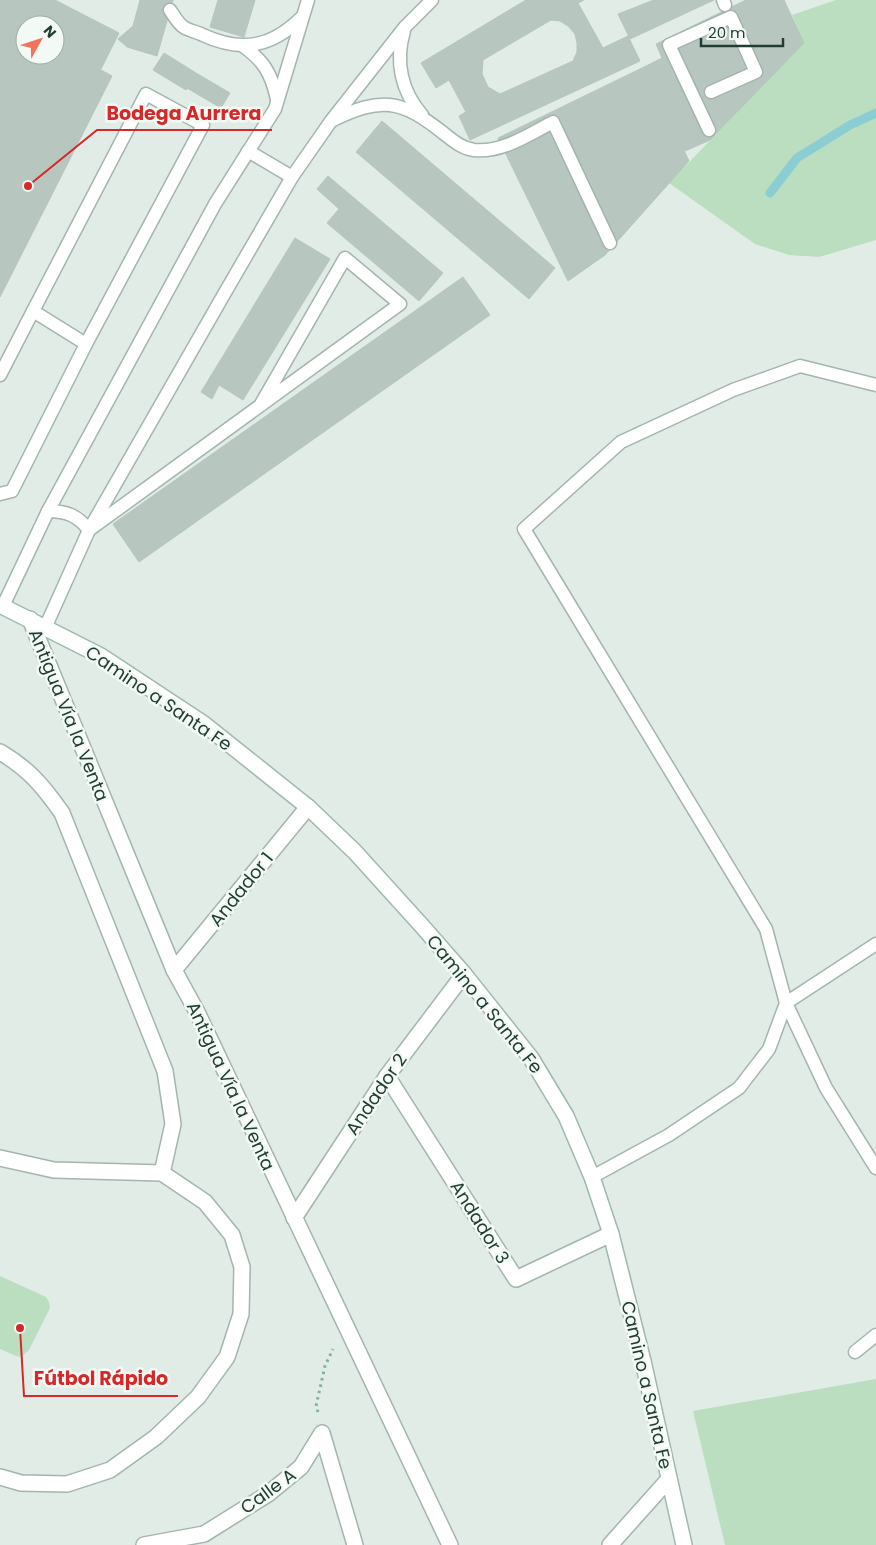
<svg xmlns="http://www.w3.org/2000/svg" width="876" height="1545" viewBox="0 0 876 1545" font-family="Poppins,sans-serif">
<rect width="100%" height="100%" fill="#e2ece7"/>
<!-- green -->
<g fill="#bbdec1">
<polygon points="836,0 876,0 876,240 819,257 789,255 755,244 669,183 804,43 792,15"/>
<polygon points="0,1276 46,1297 49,1302 50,1308 29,1350 21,1357 16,1356 0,1349"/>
<polygon points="876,1379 876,1545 725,1545 693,1411"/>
</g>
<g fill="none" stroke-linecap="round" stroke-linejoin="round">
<!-- stream -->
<polyline stroke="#8acdd2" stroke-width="9" points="770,193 797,158 850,125 876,113"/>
</g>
<!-- building -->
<g fill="#b7c7c0" stroke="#b4c6bd" fill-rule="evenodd">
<polygon points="0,0 55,0 119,33 101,69 55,45 55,25 25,25 25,30 0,17"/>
<polygon points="140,0 173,0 157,56 127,47 118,39 133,26"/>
<polygon points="218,0 255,0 244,37 210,27"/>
<path d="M526 0H584L578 3 603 48 628 36 640 61 470 140 459 116 466 112 449 80 436 88 421 63ZM551 20 560 21 568 26 575 34 577 43V52L573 61 500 94 488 87 482 74 483 60Z"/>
<polygon points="654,0 714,0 630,39 618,14"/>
<polygon points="746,0 784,0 804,43 710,140 685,151 644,67 662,58 656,44"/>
<polygon points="0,17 25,30 25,55 55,55 55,45 112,76 0,297"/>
<polygon points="164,53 196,73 186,90 153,70"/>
<polygon points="644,67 689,161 605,255 568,281 498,138"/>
<polygon points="196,73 230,93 221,108 187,88"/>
<polygon points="382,121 555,268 529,299 356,152"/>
<polygon points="328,176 443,273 419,301 327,223 339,209 317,189"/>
<polygon points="295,238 330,259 243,400 219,385 212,399 201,392"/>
<polygon points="463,277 490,315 139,562 113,524"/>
</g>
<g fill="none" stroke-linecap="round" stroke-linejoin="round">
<defs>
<g id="lane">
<polyline points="723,0 725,5"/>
<path d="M170 10C174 16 179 25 185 28 191 31 197 32 203 35 242 53 272 47 302 17"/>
<path d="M404 31C395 61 401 91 422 115"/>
<path d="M243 46C264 61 271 73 277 99"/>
<path d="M333 120C381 97 400 99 442 132 452 140 461 148 474 150 502 153 530 134 553 122L610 243"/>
<polyline points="709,130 669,45 731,17 756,72 711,92"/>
<polyline points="248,151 292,177"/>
<polyline points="0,375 33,311 86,344"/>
<polyline points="876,385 800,366 733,390 621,442 524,529 766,929 786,1003 826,1088 876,1168"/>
<polyline points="0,494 12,491 86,344 203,125 146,94 33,311"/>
<path d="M48 511C67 511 78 516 89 530L400 304 345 258 261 404"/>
<polyline points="3,606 48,511 215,204 275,109 308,0"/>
<polyline points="45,628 89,530 223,296 292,177 331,121 405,27 432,0"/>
<polyline points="592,1177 669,1135 739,1088 769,1049 786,1003 876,944"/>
<polyline points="855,1352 876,1335"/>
</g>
<g id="street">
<polyline points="30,619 174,970 197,1012 450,1545"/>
<path d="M0 752C29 769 43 786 62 813L165 1071 173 1124 162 1173"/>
<polyline points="174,970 308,807"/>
<polyline points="387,1076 516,1279 611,1234"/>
<polyline points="0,1158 54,1170 162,1173 205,1202 232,1235 242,1267 241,1314 227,1357 198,1397 156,1437 110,1470 67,1484 21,1483 0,1477"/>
<polyline points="294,1218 387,1076 464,974"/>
<polyline points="144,1545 204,1534 268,1494 301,1467 322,1433 355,1545"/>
<polyline points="610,1545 668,1480"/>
</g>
<polyline id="secondary" points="0,605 101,656 204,724 308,807 355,852 422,926 464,974 531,1058 566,1116 592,1177 611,1234 643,1361 684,1545"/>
</defs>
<!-- lane casing -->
<use href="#lane" stroke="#a5b4ae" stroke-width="15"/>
<!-- street casing -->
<use href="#street" stroke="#a5b4ae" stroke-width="18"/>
<!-- secondary casing -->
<use href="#secondary" stroke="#a0b8ae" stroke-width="18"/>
<!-- path -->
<polyline stroke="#82b09e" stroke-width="3" stroke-dasharray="2.5 4" stroke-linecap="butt" points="318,1412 316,1406 325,1366 333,1349"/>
<!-- lane -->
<use href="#lane" stroke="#fff" stroke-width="12"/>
<!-- street -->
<use href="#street" stroke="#fff" stroke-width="15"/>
<!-- secondary -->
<use href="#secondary" stroke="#fff" stroke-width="15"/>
</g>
<g text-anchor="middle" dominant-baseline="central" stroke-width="5" stroke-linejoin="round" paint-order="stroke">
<!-- street labels -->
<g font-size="18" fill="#223e34" stroke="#f3f9f5">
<text transform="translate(159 698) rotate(34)">Camino a Santa Fe</text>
<text transform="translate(69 715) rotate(68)">Antigua Vía la Venta</text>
<text transform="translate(241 889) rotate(-51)">Andador 1</text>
<text transform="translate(485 1004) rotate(51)">Camino a Santa Fe</text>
<text transform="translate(231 1086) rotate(65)">Antigua Vía la Venta</text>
<text transform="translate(376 1094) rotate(-56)">Andador 2</text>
<text transform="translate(480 1222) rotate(58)">Andador 3</text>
<text transform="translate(647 1385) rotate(77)">Camino a Santa Fe</text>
<text transform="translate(268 1491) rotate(-36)">Calle A</text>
</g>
</g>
<!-- callouts -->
<path fill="none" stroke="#d62828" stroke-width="2" d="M28 186L97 130H272M20 1328L24 1396H178"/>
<g fill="#d62828" stroke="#f3f9f5" stroke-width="2">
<circle cx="28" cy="186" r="5"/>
<circle cx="20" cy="1328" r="5"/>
</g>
<g font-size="19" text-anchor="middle" font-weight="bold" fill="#d62828" stroke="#f3f9f5" stroke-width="5" stroke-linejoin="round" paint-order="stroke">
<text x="184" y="120">Bodega Aurrera</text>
<text x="101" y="1385">Fútbol Rápido</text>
</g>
<!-- north arrow -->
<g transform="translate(40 40) rotate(50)"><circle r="24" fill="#f3f9f5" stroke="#9faea8"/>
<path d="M0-4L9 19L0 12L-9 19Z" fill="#f3725a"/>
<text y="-8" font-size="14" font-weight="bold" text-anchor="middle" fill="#223e34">N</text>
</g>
<!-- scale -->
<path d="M701 38v8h82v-8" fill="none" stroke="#223e34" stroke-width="2.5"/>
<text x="708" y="38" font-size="15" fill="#223e34" stroke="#f3f9f5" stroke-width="4" paint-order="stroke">20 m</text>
</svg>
